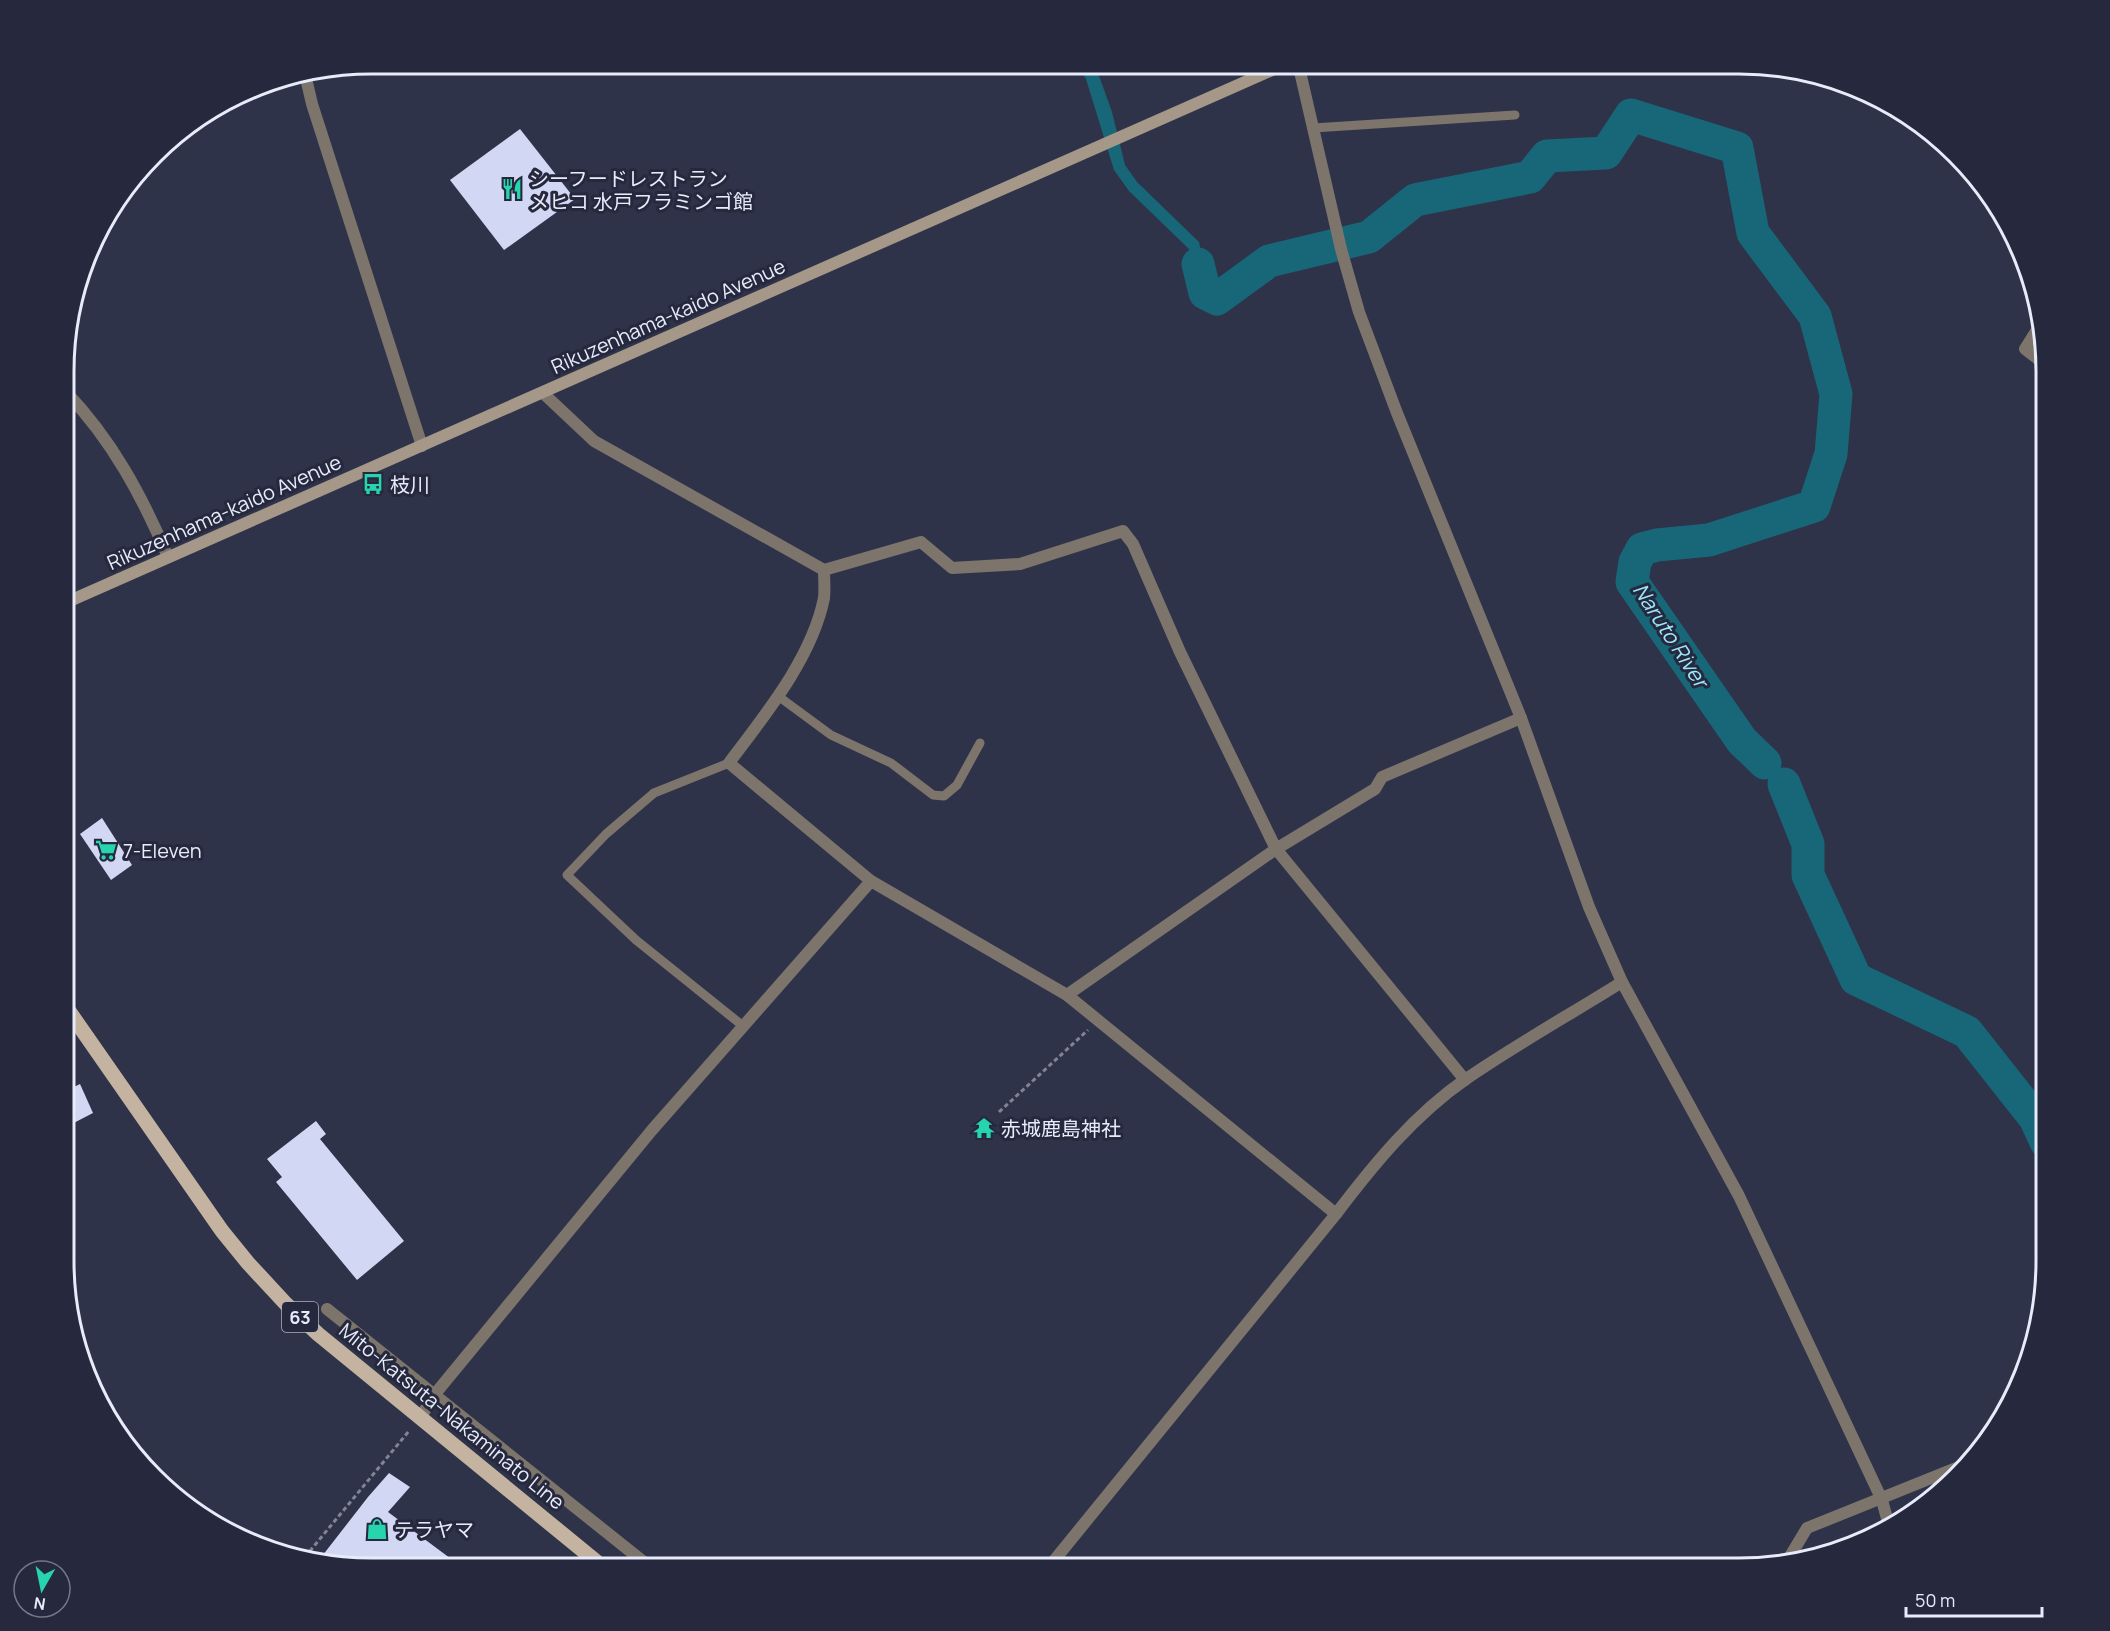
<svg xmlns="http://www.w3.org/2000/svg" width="2110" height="1631" viewBox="0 0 2110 1631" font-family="Manrope,'Noto Sans JP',sans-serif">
<rect width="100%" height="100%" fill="#2f3349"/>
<!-- water -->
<polygon fill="#176779" points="1076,63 1091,63 1098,73 1112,112 1125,165 1137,182 1199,242 1209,289 1217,294 1217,305 1201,297 1189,249 1129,191 1114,170 1086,79"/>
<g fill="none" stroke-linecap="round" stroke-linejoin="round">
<!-- river -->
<g stroke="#176779" stroke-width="33">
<polyline points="1198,264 1205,293 1217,299 1269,261 1369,237 1415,200 1530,177 1547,156 1606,153 1631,115 1737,148 1753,233 1815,316 1836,394 1831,454 1814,506 1709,540 1657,545 1642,549 1635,562 1632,582 1742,741 1765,763"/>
<polyline points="1784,784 1808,844 1808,875 1856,979 1967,1032 2035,1118 2046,1142"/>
</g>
</g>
<!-- building -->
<g fill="#d2d8f4">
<polygon points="520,129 575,199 504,250 450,180"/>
<polygon points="102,818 132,865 111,880 80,834"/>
<polygon points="80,1084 93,1113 64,1128 64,1092"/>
<polygon points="316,1121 326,1134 320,1139 404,1241 357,1280 276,1182 282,1177 267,1159"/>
<polygon points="389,1473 410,1487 388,1512 462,1567 351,1567 319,1560 368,1497"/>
</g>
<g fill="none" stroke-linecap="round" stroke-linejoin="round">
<!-- path -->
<g stroke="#818497" stroke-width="3" stroke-dasharray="4.5 3" stroke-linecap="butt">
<polyline points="999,1112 1088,1030"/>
<polyline points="305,1557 409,1431"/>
</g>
<!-- lane -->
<g stroke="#7d756b" stroke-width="9">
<polyline points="1313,128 1515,115"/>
<polyline points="778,696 831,735 891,763 933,795 944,796 957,785 980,743"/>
<polyline points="729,763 654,793 606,834 567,875 636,940 743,1026"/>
</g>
<!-- street -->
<g stroke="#7d756b" stroke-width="12">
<polyline points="1298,63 1341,249 1359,312 1397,413 1521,718 1589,907 1622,982 1739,1196 1882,1500 1889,1526"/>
<polyline points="305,74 312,104 422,446"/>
<polyline points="2042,322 2025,349 2046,365"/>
<path d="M66 392C112 440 142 496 168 557"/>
<polyline points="543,393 594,441 824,570 921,542 952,568 1020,564 1123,531 1133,544 1180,652 1276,849 1465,1080"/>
<path d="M824 570C824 579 825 589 824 598 812 658 765 715 729 763L871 881 1067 995 1336 1214"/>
<polyline points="1067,995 1276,849 1375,789 1382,777 1521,718"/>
<polyline points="327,1309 650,1567"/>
<polyline points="420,1418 435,1394 652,1130 871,881"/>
<polyline points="1786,1563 1807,1528 1971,1462"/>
<path d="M1048 1568 1336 1214C1374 1164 1414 1115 1466 1079 1517 1044 1571 1014 1622 982"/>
</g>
<!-- secondary -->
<polyline stroke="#a59889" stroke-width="12" points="65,603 1288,63"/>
<!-- primary -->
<polyline stroke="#c4b3a0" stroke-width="15" points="64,1004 222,1231 248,1263 286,1304 318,1334 603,1567"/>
</g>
<!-- icons -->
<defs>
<symbol id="restaurant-bare" viewBox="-9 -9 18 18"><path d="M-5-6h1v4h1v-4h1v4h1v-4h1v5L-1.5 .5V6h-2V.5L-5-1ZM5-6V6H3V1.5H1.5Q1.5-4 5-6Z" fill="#26d5ae" stroke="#26293e" stroke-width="2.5" paint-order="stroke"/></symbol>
<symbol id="bus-bare" viewBox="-9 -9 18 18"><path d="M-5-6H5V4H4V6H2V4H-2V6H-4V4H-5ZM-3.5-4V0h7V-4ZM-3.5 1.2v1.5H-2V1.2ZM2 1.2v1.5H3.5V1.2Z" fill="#26d5ae" stroke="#26293e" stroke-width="2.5" paint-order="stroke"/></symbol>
<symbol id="supermarket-bare" viewBox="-9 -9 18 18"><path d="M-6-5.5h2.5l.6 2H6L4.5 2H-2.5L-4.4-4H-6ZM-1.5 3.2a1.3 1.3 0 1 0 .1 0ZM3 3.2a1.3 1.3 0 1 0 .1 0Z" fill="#26d5ae" stroke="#26293e" stroke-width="2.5" paint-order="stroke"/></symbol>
<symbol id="temple-bare" viewBox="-9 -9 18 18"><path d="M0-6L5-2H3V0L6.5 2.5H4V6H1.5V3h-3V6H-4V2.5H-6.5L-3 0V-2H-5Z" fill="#26d5ae" stroke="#26293e" stroke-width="2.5" paint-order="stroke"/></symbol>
<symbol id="shop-bare" viewBox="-9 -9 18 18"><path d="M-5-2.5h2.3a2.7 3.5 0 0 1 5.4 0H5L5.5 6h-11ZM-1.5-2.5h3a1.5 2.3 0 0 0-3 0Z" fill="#26d5ae" stroke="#26293e" stroke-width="2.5" paint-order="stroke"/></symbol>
</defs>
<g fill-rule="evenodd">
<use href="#restaurant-bare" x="497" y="174" width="30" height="30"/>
<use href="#bus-bare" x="358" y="469" width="30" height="30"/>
<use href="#supermarket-bare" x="91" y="835" width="30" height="30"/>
<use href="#temple-bare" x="969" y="1113" width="30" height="30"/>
<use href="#shop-bare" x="362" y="1514" width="30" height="30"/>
</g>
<g text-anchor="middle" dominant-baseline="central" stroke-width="6" stroke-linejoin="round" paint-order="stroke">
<!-- shield labels -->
<rect fill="#26293e" stroke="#aeb1c1" stroke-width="1.5" x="282" y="1302" width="36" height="30" rx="4.5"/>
<g font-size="18" font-weight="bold" fill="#e8ebf9">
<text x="300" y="1317">63</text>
</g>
<!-- poi labels -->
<g font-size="20" fill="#e8ebf9" stroke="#26293e" text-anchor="start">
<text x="529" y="178">シーフードレストラン<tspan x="529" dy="23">メヒコ 水戸フラミンゴ館</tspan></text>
<text x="390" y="484">枝川</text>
<text x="123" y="850">7-Eleven</text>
<text x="1001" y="1128">赤城鹿島神社</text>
<text x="394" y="1529">テラヤマ</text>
</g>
<!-- street labels -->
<g font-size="20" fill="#e8ebf9" stroke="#26293e">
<text transform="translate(668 316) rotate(-24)">Rikuzenhama-kaido Avenue</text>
<text transform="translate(224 512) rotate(-24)">Rikuzenhama-kaido Avenue</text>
<text transform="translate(452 1416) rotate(39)">Mito-Katsuta-Nakaminato Line</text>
</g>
<!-- water labels -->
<g font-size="21" font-style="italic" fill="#9ee7fa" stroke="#26293e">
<text transform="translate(1671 635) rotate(57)">Naruto River</text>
</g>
</g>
<!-- crop -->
<path d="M0 0H2110V1631H0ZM371 74H1739A297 297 0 0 1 2036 371V1261A297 297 0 0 1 1739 1558H371A297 297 0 0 1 74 1261V371A297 297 0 0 1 371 74Z" fill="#26293e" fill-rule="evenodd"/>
<path fill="none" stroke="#e8ebf9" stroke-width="3" d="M371 74H1739A297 297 0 0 1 2036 371V1261A297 297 0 0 1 1739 1558H371A297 297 0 0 1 74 1261V371A297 297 0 0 1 371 74Z"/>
<!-- north arrow -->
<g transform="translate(42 1589) rotate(189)"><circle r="28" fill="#26293e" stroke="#747789" stroke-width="1.5"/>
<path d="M0-4.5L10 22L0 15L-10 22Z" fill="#26d5ae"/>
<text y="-9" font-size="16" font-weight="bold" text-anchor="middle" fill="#e8ebf9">N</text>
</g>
<!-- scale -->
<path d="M1906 1607v9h136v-9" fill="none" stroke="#e8ebf9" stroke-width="3"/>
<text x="1915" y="1607" font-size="18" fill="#e8ebf9" stroke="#26293e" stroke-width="4.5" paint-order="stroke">50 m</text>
</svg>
